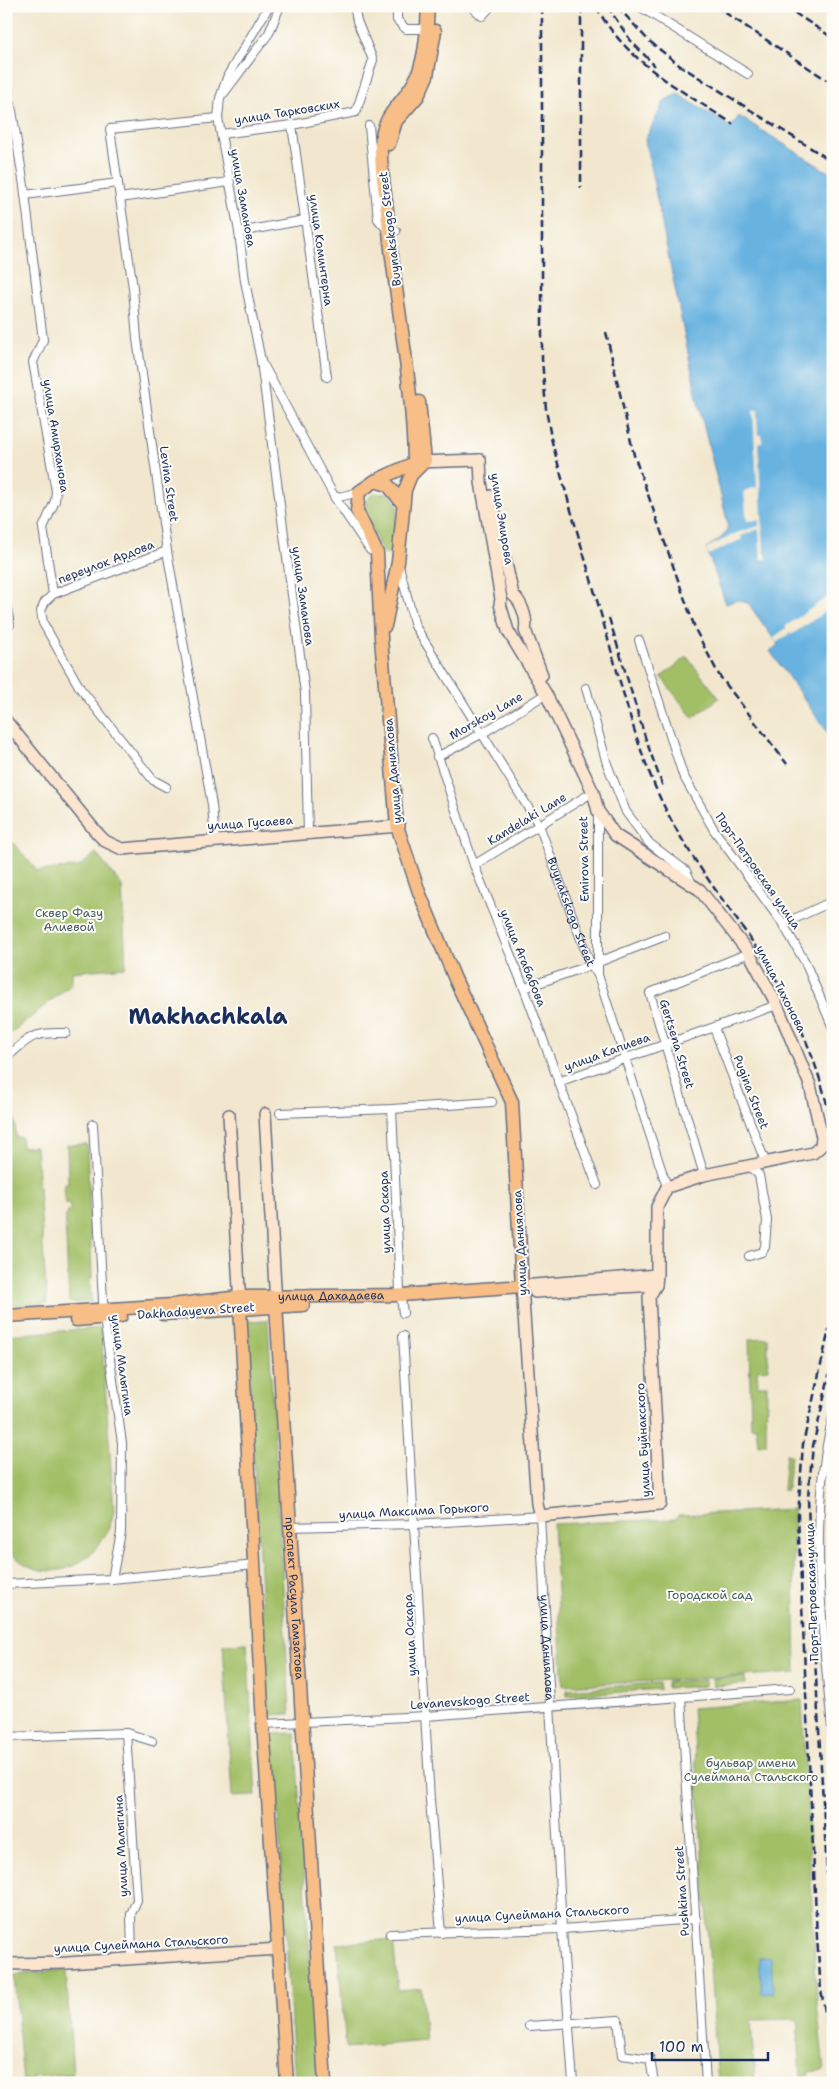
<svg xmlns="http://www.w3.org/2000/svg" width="839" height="2089" viewBox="0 0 839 2089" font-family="'Shantell Sans',sans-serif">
<rect width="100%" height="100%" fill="#fdfcf7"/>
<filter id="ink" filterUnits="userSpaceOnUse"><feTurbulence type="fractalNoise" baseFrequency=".02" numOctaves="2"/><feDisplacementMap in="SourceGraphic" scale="10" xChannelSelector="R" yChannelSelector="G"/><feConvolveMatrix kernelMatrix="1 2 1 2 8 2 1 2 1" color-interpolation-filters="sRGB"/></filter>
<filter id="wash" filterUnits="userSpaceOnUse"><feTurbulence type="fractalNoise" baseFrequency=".0096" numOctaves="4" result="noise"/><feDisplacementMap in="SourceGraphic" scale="20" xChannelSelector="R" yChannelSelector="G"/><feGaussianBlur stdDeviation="1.12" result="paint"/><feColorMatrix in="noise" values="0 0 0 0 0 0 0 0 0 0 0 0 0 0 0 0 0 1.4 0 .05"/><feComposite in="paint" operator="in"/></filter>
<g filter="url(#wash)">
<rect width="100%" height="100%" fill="#f2e7ce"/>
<!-- green -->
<g fill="#a2bf66" stroke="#5e7762">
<polygon points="374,493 389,494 398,506 393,551 386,555 382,552 364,510 366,500"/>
<polygon points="687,657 719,698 693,718 661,677"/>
<polygon points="6,834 37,871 79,867 96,853 122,886 126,967 72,972 72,984 6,1037"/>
<polygon points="9,1065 16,1137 21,1137 22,1147 36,1146 47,1303 6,1305 6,1068"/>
<polygon points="87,1144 92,1278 90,1278 91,1302 69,1302 65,1218 70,1209 69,1204 65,1204 64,1184 68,1183 67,1145"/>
<polygon points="268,1320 290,1714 268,1715 246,1321"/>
<path d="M101 1328 114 1510C105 1563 44 1596 6 1547V1335Z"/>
<polygon points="768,1338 768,1369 757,1370 758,1385 767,1385 766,1444 758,1445 756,1427 751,1427 749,1339"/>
<polygon points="786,1454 791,1455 787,1490 783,1490"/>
<polygon points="793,1509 796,1673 563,1686 553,1524 675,1519 678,1515"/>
<polygon points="247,1643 256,1796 232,1797 223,1644"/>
<polygon points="745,1677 745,1684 713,1686 712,1679"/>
<polygon points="705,1680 705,1686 667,1688 667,1682"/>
<polygon points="659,1683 660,1689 567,1696 567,1690"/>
<polygon points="802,1700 817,2004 824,2070 808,2072 809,2075 801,2076 797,2019 751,2020 755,2083 718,2083 692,1708"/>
<polygon points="295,1733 318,2083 295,2083 273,1734"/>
<polygon points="393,1939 398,1990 421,1988 426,2041 346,2048 337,1944"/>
<polygon points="66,1970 73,2074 33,2077 33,2083 23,2083 14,1975"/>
</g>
<!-- sand -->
<polygon fill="#eeda9e" stroke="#84847e" points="833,1442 833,1513 827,1512"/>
<!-- water -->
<g fill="#68b2e0" stroke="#42709f">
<path d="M678 94 731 127 739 116 833 175V740L770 651 778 645 748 603 737 600 726 604 706 548C717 541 726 538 728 524L699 407 645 140 665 100Z"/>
<polygon points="771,1957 773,1993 762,1994 759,1958"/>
</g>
<!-- pier -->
<g fill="#f2e7ce">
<polygon points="759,410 757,414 758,435 762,435 762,443 758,443 764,553 766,553 767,559 761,559 759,529 741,536 742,539 708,555 706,548 739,532 759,526 759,520 747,521 744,491 757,487 753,411"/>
<polygon points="833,593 833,606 791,635 790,633 776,643 773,638 786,628 786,626"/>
</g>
</g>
<g filter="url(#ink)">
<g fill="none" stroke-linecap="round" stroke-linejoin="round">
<defs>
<g id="street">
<polyline points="269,6 228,75 220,98 218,118 239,232 245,281 261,361 305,693 308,835"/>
<polyline points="397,6 397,20 406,29 427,29"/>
<polyline points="471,6 482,16 491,6"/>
<polyline points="639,6 748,74"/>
<polyline points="6,73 24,186 43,340 33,362 56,491 55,501 43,528 53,594 45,602 41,611 43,623 80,688 153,780 166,787"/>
<polyline points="224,93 269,33 280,6"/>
<polyline points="292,125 327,377"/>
<polyline points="369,126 378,219 389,232 396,231"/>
<polyline points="221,134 292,125 356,112 373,60 357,21 354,6"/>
<polyline points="25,195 118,183"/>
<polyline points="120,198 229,182"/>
<polyline points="239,232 305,220"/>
<polyline points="264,366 335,498 370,550 373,551"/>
<polyline points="335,498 359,492"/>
<path id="s1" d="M399 566 415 626 539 825 589 961 598 975 667 1187"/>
<polyline points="53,594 167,551"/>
<polyline points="6,603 10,625"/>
<polyline points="639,640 683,775 714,830 783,924 805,962 833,1028"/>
<polyline points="586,688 607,764 626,812 649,843 686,871 692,884"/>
<polyline points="432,738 474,865 524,988 597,1185"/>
<polyline points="437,757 483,733 546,694"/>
<polyline points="598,811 598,975"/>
<polyline points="215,841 212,805 167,551 137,339 133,288 110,129 218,118"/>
<polyline points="474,865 593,792"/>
<polyline points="783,924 833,901"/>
<polyline points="524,988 591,965 665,936"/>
<polyline points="714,1028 766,1164"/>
<path d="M6 1058C31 1036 32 1032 66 1033"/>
<polyline points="558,1082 777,1005"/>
<polyline points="392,1109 400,1291 403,1313"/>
<polyline points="280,1113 392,1109 492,1102"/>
<polyline points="93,1124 104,1318 122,1443 121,1532 112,1579"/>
<polyline points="704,1175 650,993 749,953"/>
<polyline points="749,1256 762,1252 765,1247 767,1220 759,1175 750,1167"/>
<polyline points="403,1336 430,1800 441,1933"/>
<path d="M833 1417C807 1521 823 1632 833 1738"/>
<path id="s2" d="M288 1527 415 1524 540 1516 562 1929 573 2083"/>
<polyline points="6,1584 112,1579 255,1565"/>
<polyline points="681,1697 706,2083"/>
<polyline points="263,1724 426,1716 790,1689"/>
<polyline points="126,1733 137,1900 131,1914 132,1957"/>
<polyline points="6,1737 126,1733 152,1741"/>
<polyline points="390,1934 562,1929 696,1919"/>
<polyline points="529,2026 618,2020 622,2055 650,2059 654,2083"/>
</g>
<g id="secondary">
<polyline points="480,460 481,482 501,599 500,604 508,631 546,694 593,792 598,811 615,835 700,890 749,953 777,1005 810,1085 822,1137 821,1146 813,1153 704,1175 667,1187 657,1207 657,1275 656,1285 649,1297 660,1504 540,1516 537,1504 522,1286 657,1275"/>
<polyline points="417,462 480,460"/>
<path d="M491 496 513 595C521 601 528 619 525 630L542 675"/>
<polyline points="6,721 97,833 105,841 122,849 399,826"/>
<polyline points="265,1114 276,1304"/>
<polyline points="229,1115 240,1305"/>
<polyline points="535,1292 656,1285"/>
<polyline points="6,1964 67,1963 278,1949"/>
</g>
<g id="primary">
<polyline points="389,144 396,121 418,96 427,76 435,31"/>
<polyline points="375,481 388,485 403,504"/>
<polyline points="385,626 398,562 405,490 411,475 425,461 419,402"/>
<path id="s3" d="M276 1305 325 2083"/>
<polyline points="240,1308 263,1724 287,2083"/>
<polyline points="163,1314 303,1305"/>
<path id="s4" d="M6 1316 172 1305 240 1297 401 1295 522 1286 512 1102 455 979 419 892 397 826 381 638 377 553 357 511 359 492 375 481 414 463C413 378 394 295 387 211 385 190 380 167 381 146 382 110 407 103 418 74 426 53 427 28 428 6"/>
<polyline points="76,1320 121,1316"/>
</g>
</defs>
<!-- street casing -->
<use href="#street" stroke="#666f85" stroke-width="10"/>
<!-- secondary casing -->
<use href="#secondary" stroke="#666f85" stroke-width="14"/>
<!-- primary casing -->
<use href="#primary" stroke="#666f85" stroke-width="15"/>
<!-- street -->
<use href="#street" stroke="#fff" stroke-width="8"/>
<!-- secondary -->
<use href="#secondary" stroke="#fce5cf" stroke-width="11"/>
<!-- primary -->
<use href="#primary" stroke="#f7be87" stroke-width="12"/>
<!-- rail -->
<g stroke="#1b2f5e" stroke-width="2.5" stroke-dasharray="8 4" stroke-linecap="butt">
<path d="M542 6V359L546 409 551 438C569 506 590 574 609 643 625 698 639 756 665 808 689 857 723 899 754 944 792 1000 821 1066 833 1132"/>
<polyline points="581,6 581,188"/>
<path d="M596 6C625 62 683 91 733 124"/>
<polyline points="607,6 631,41 655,66"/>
<polyline points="617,6 648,40 679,65 833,162"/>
<polyline points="715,6 833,84"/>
<polyline points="784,6 833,38"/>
<polyline points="606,332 634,455 696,631 719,675 787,764"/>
<polyline points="609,618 646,740 663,787"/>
<polyline points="833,1312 803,1444 798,1516 817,1938 821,1990 833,2054"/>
<polyline points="833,1358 813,1446 808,1497 810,1570 833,1980"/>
</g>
</g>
</g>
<g text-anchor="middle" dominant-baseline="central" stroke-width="4" stroke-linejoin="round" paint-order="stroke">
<!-- street labels -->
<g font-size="12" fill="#1b2f5e" stroke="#fdfcf7">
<text transform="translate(287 112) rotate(-9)">улица Тарковских</text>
<text transform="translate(243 198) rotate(80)">улица Заманова</text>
<text transform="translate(390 229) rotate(-97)">Buynakskogo Street</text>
<text transform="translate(321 250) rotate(82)">улица Коминтерна</text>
<text transform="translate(56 436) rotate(81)">улица Амирханова</text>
<text transform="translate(169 484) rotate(82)">Levina Street</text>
<text transform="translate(502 519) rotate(81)">улица Эмирова</text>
<text transform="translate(106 562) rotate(-21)">переулок Ардова</text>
<text transform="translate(303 596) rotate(82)">улица Заманова</text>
<text transform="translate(486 716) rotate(-30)">Morskoy Lane</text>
<text transform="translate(393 771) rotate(-95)">улица Даниялова</text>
<text transform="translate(527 819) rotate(-31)">Kandelaki Lane</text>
<text transform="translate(250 823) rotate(-4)">улица Гусаева</text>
<text transform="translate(584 859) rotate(-91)">Emirova Street</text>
<text transform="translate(758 871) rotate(55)">Порт-Петровская улица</text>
<text stroke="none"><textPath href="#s1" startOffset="389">Buynakskogo Street</textPath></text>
<text transform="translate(523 958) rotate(68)">улица Агабабова</text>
<text transform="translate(781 989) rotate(63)">улица Тихонова</text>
<text transform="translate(677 1044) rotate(73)">Gertsena Street</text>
<text transform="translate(607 1052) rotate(-20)">улица Капиева</text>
<text transform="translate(751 1092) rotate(69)">Pugina Street</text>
<text transform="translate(385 1212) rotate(-92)">улица Оскара</text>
<text transform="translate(520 1243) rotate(-93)">улица Даниялова</text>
<text stroke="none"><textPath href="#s4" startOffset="326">улица Дахадаева</textPath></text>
<text transform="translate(196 1311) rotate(-4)">Dakhadayeva Street</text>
<text transform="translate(122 1365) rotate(82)">улица Малыгина</text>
<text transform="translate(643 1440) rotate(-93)">улица Буйнакского</text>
<text transform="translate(414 1511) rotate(-3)">улица Максима Горького</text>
<text transform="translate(812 1592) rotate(-92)">Порт-Петровская улица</text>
<text stroke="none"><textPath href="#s3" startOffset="294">проспект Расула Гамзатова</textPath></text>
<text transform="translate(410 1635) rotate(-93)">улица Оскара</text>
<text stroke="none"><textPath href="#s2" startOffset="384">улица Даниялова</textPath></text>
<text transform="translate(470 1701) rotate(-4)">Levanevskogo Street</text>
<text transform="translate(121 1846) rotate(-93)">улица Малыгина</text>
<text transform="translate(682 1891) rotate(-94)">Pushkina Street</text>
<text transform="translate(542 1914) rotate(-3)">улица Сулеймана Стальского</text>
<text transform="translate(141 1944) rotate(-3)">улица Сулеймана Стальского</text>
</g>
<!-- park labels -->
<g font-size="12" fill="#445a60" stroke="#fdfcf7">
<text x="69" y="913">Сквер Фазу<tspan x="69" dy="14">Алиевой</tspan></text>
<text x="710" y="1595">Городской сад</text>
<text x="751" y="1763">бульвар имени<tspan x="751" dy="14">Сулеймана Стальского</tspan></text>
</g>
<!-- town labels -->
<g font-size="22" font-weight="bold" fill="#1b2f5e" stroke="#fdfcf7">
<text x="208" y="1016">Makhachkala</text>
</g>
</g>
<!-- margin -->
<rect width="839" height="2089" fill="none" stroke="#fdfcf7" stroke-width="25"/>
<!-- scale -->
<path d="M652 2052v8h116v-8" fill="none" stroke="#1b2f5e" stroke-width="2.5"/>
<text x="659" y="2052" font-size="15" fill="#1b2f5e" stroke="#fdfcf7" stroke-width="4" paint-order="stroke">100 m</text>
</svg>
